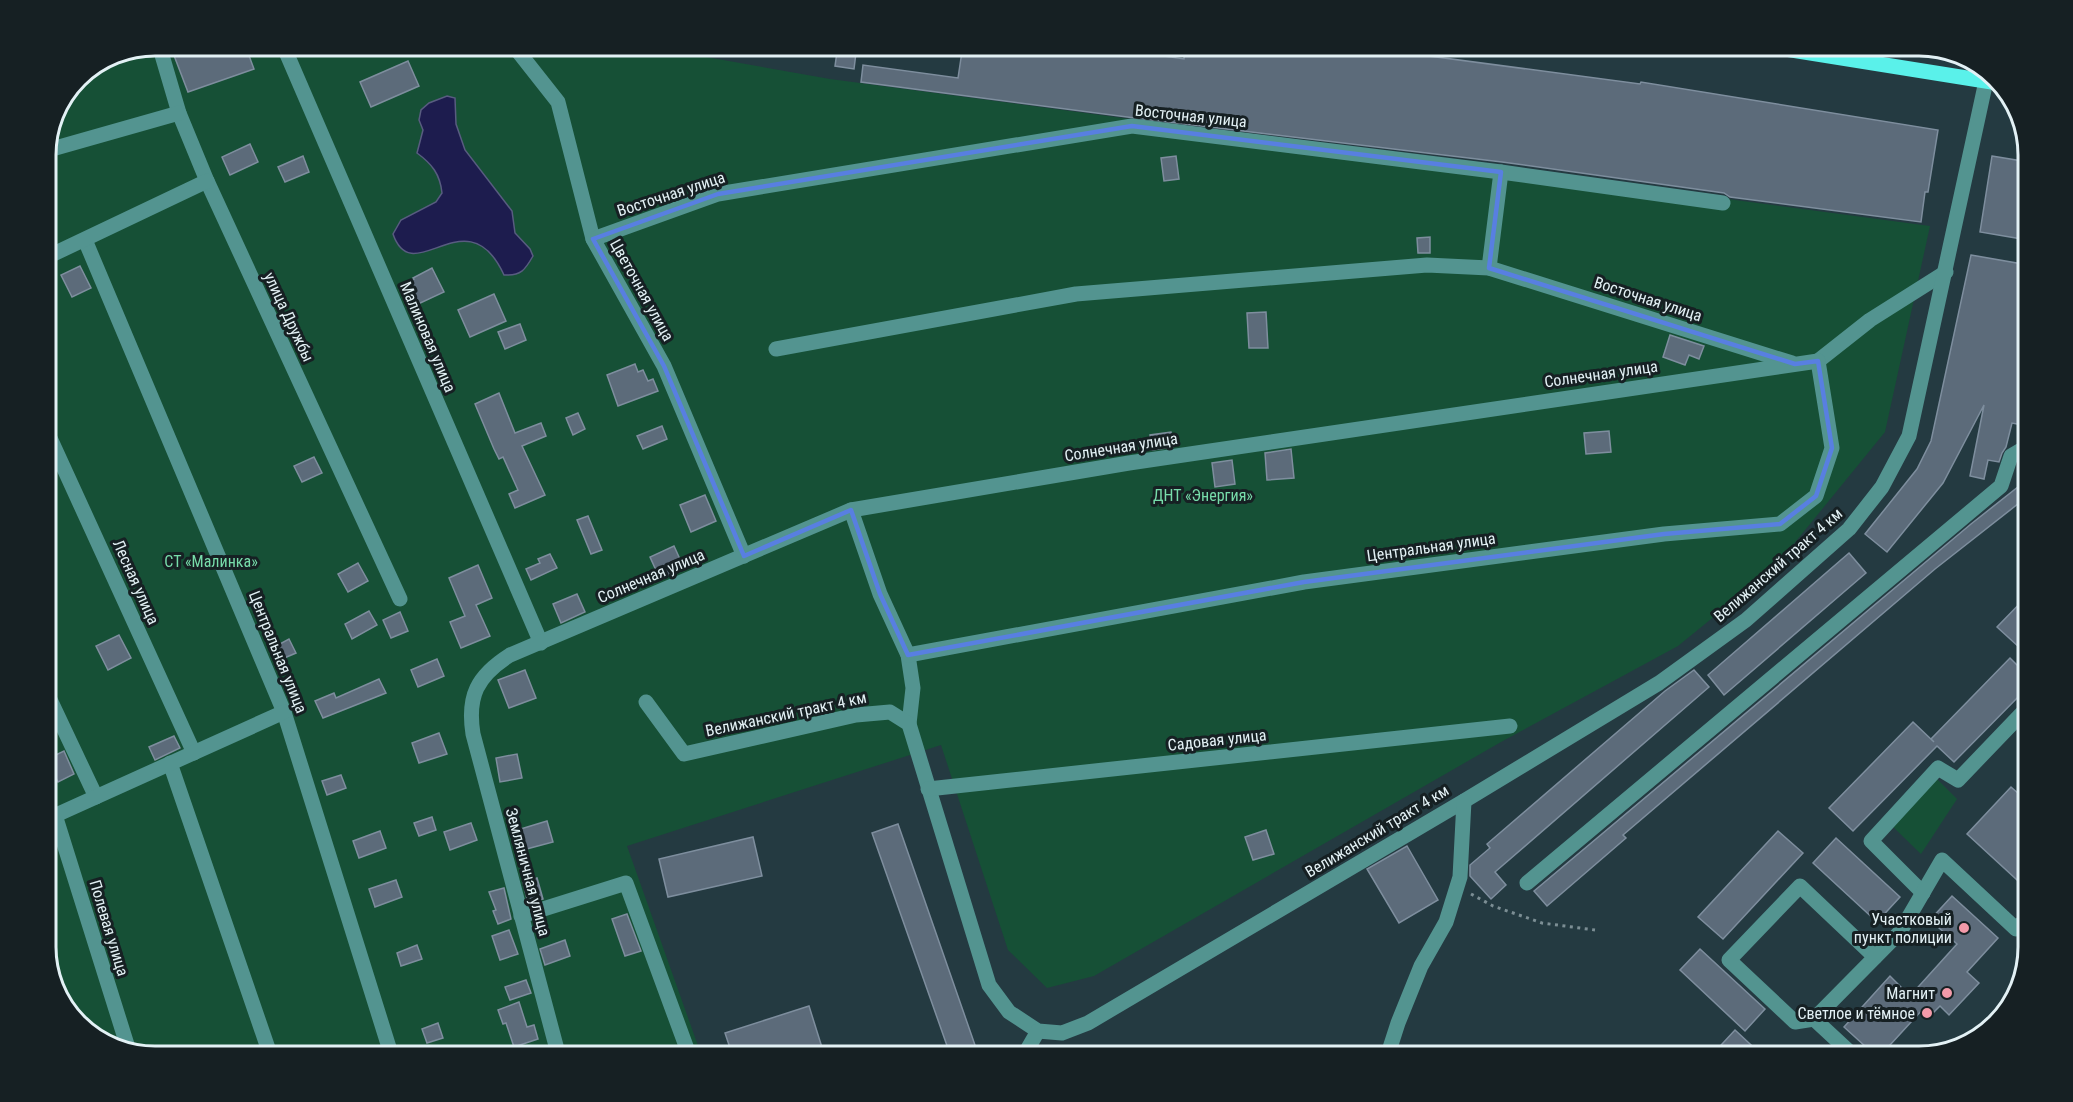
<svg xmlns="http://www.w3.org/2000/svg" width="2073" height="1102" viewBox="0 0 2073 1102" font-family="'Roboto Condensed',sans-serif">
<rect width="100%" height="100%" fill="#243a41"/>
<!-- green -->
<g fill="#165036">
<polygon points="155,45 695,45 695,55 830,79 1930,226 1885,432 1775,567 1678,646 1501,742 1094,976 1047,988 1008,950 941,745 627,846 702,1057 155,1057 106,1046 64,1009 45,955 45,148 77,77 113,53"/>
<polygon points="1935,777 1957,799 1921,854 1889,823"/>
</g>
<!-- water -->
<path fill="#1d1c4e" stroke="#585c80" stroke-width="1.5" d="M447 96 455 98 456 124 465 150 512 211 515 233 530 249 533 256C525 270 521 276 504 275 467 194 413 292 393 234L401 220 436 202 442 193C440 174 432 164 417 153L423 130 419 120 421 110 429 103Z"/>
<!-- building -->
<g fill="#5c6b7a" stroke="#7e8e9e" stroke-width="1.5">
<polygon points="170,45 188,45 190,49 200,45 245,45 254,69 188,92"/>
<polygon points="838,45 857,45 854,69 835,66"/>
<polygon points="963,45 1087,45 1184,59 1185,45 1346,45 1640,84 1641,82 1938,130 1928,192 1925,192 1921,222 1730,197 1724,193 1502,162 1127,117 861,82 863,65 958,78"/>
<polygon points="408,61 419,86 371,107 360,82"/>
<polygon points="250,144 258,162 230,175 222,157"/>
<polygon points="303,156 309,172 285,182 278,167"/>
<polygon points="1176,156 1179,179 1164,181 1161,158"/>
<polygon points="1992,156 2028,162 2028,240 1980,232"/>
<polygon points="1430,237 1430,253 1418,253 1417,238"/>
<polygon points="1971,255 2028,265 2028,346 2022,375 2028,376 2028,426 2012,423 2006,447 2002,453 1999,462 1988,460 1984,479 1970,476 1984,405 1943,483 1887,552 1865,534 1917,469 1931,441"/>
<polygon points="80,266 91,288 72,297 61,275"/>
<polygon points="432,268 444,292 416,305 405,284 414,279 413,278"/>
<polygon points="494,294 506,321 470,337 458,310"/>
<polygon points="1266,312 1268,348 1249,348 1247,313"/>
<polygon points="520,324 526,340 505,349 498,332"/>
<polygon points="1670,335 1704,346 1699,359 1689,355 1685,365 1663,357"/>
<polygon points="635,364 638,372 643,370 648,381 653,379 658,391 618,406 607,375"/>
<polygon points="499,393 515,433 541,423 546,436 522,446 545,495 515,508 509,494 518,490 503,457 499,459 494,449 475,404"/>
<polygon points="578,413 585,429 573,435 566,418"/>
<polygon points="662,426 667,439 643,449 637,436"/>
<polygon points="1609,431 1611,452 1586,454 1584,433"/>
<polygon points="1171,432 1173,447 1152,450 1150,435"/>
<polygon points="1291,449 1294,478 1267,480 1265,453"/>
<polygon points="314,457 322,473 302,482 294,466"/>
<polygon points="1232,460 1235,484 1215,487 1212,463"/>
<polygon points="2028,479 2028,496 1935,569 1623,835 1626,838 1547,906 1534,891 1971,524"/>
<polygon points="705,495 716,521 691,532 680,505"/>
<polygon points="588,516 602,550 591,554 577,520"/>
<polygon points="674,546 684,568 660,579 650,557"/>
<polygon points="1849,553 1866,573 1724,695 1708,675"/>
<polygon points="550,554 557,568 531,580 526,569 540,563 538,559"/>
<polygon points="358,563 368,581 348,592 338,574"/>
<polygon points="478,565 492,598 476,605 490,636 461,648 450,622 465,616 449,578"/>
<polygon points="577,594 585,612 561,623 553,604"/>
<polygon points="2028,595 2028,639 2020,648 1997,627"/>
<polygon points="369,611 377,625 352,639 345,624"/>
<polygon points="400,612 408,631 391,638 383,620"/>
<polygon points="119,635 131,658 108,670 96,646"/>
<polygon points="289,639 296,653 282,659 276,646"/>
<polygon points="2010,658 2028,676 2028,687 1954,762 1937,746 1853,831 1829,808 1913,722 1934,742 1931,739"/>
<polygon points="437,659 444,676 418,687 411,670"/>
<polygon points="525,670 536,698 509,708 498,680"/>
<polygon points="1694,670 1709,687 1495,872 1506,885 1491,899 1470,876 1470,865 1490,848 1487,844 1665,691"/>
<polygon points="379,679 386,693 323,718 315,701 334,693 336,698"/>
<polygon points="439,733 447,754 419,763 412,743"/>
<polygon points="174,736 180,748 155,760 149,747"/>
<polygon points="64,751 74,774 58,782 47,759"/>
<polygon points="517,754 522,778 500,782 496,758"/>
<polygon points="341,775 346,788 327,795 322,781"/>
<polygon points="2011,787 2028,802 2028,890 1967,834"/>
<polygon points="432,817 436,830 419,836 414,823"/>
<polygon points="547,821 553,842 519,851 514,831"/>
<polygon points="471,823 477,840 450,850 444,832"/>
<polygon points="898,824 976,1048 951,1057 872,833"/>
<polygon points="1266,830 1274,854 1253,860 1245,837"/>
<polygon points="380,831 386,848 359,858 353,841"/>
<polygon points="1778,831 1803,853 1723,939 1698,917"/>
<polygon points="753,837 762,876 668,897 659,859"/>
<polygon points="1836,838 1900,897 1877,922 1813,863"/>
<polygon points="1407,846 1438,900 1399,923 1367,869"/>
<polygon points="537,878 543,899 528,903 523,882"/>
<polygon points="396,880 402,897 375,907 369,889"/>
<polygon points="504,888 511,919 498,924 493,911 496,910 489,892"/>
<polygon points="1952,896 1998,938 1967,972 1979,983 1949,1015 1940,1006 1930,1016 1923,1009 1879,1057 1877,1057 1844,1027 1890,976 1910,996 1957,944 1930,920"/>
<polygon points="627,914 641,951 625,956 612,919"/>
<polygon points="509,930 518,954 500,960 492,936"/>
<polygon points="565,940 570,956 545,965 540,949"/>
<polygon points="417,945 422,959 401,966 397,953"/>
<polygon points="1700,949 1765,1009 1745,1031 1680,970"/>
<polygon points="526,980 531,993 510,1000 505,987"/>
<polygon points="519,1002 527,1027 534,1025 538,1039 514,1047 506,1023 503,1024 498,1010"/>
<polygon points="809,1006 825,1057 733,1057 725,1033"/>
<polygon points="438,1023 443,1038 427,1043 422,1029"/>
<polygon points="1735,1030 1764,1057 1710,1057"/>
</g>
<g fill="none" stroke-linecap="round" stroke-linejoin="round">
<!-- path -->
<polyline stroke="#7c8e94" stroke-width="3" stroke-dasharray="3 4.5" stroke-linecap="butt" points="1471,894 1493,906 1542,923 1595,930"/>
<!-- minor -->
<g stroke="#539490" stroke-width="15">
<polyline points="159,45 179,113 207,181 400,599"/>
<polyline points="283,45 541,643"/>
<polyline points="513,45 558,102 593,239 664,366 744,556"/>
<polyline points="45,151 179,113"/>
<polyline points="593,239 718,194 1132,126 1501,172 1723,203"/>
<polyline points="85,240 284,712 392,1057"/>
<polyline points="45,258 207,181"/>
<polyline points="1489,268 1501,172"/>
<polyline points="776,349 1076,294 1427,265 1489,268 1792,363"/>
<polyline points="1818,361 1870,320 1946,272"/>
<polyline points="45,427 194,753"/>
<polyline points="851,510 880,594 908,655 913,688 909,724"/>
<polyline points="908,655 1304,582 1664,534 1780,524 1816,496 1832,448 1818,361"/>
<polyline points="45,689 96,797"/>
<polyline points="646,702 684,754 856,715 890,712 909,724 989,985 1009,1012 1038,1031 1062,1033 1088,1023 1464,801 1659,683 1746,620 1849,529 1882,487 1909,436 1986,81 1992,79"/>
<polyline points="170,763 271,1057"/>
<polyline points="928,789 1510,726"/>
<polyline points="55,815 129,1051"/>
<polyline points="45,820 284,712"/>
<polyline points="1527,883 2001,486 2011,456 2028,446"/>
<polyline points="1923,893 1871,841 1938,768 1958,780 2028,707"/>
<polyline points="521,916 626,883 690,1057"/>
<polyline points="1814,1019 1795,1022 1729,960 1800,886 1875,957"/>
<path d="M559 1057 473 734C467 696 477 676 510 655L851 510 1129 463 1818 361"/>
<polyline points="1023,1057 1038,1031"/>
<polyline points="1387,1057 1398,1023 1421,966 1446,922 1460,877 1464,801"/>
<polyline points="1855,1057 1814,1019 1900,932 1942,860 2016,929 2028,917"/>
</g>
<!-- major -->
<polyline stroke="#5af1ea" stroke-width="15" points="1760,45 1998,83"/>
</g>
<!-- marked area -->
<path fill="none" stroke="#587fe1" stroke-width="4.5" stroke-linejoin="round" d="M1132 126 1501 172 1489 268 1795 364 1818 361 1832 448 1816 496 1780 524 1664 534 1304 582 908 655 880 594 851 510 744 556 664 366 593 239 718 194Z"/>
<!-- markers -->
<g fill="#f39aa9" stroke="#162023" stroke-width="2">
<circle cx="1964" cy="928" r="6"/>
<circle cx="1947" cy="993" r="6"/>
<circle cx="1927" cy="1013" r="6"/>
</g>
<g text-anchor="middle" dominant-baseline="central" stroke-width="6" stroke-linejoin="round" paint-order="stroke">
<!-- street labels -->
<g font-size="16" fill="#e3f1f5" stroke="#162023">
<text transform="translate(1191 116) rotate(6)">Восточная улица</text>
<text transform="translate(671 194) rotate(-18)">Восточная улица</text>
<text transform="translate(642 290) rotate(61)">Цветочная улица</text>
<text transform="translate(1648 299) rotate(18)">Восточная улица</text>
<text transform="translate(289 317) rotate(65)">улица Дружбы</text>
<text transform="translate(428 337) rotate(67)">Малиновая улица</text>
<text transform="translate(1601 374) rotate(-8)">Солнечная улица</text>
<text transform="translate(1121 447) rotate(-9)">Солнечная улица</text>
<text transform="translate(1431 547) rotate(-8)">Центральная улица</text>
<text transform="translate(1778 565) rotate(-41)">Велижанский тракт 4 км</text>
<text transform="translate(651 576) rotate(-23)">Солнечная улица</text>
<text transform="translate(136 582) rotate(66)">Лесная улица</text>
<text transform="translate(278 652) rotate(68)">Центральная улица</text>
<text transform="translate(786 714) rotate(-12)">Велижанский тракт 4 км</text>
<text transform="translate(1217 740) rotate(-6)">Садовая улица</text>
<text transform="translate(1377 831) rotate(-31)">Велижанский тракт 4 км</text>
<text transform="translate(528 872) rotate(75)">Земляничная улица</text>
<text transform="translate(109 928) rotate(73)">Полевая улица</text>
</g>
<!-- park labels -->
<g font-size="16" fill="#77dcaa" stroke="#162023">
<text x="1203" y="495">ДНТ «Энергия»</text>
<text x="211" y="561">CТ «Малинка»</text>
</g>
<!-- poi labels -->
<g font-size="16" fill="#e3f1f5" stroke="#162023" text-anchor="end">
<text x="1952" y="919">Участковый<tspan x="1952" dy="18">пункт полиции</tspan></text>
<text x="1935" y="993">Магнит</text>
<text x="1915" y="1013">Светлое и тёмное</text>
</g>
</g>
<!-- crop -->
<path d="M0 0H2073V1102H0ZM155 56H1919A99 99 0 0 1 2018 155V947A99 99 0 0 1 1919 1046H155A99 99 0 0 1 56 947V155A99 99 0 0 1 155 56Z" fill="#162023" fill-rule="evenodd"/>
<path fill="none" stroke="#e3f1f5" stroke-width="3" d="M155 56H1919A99 99 0 0 1 2018 155V947A99 99 0 0 1 1919 1046H155A99 99 0 0 1 56 947V155A99 99 0 0 1 155 56Z"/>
</svg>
